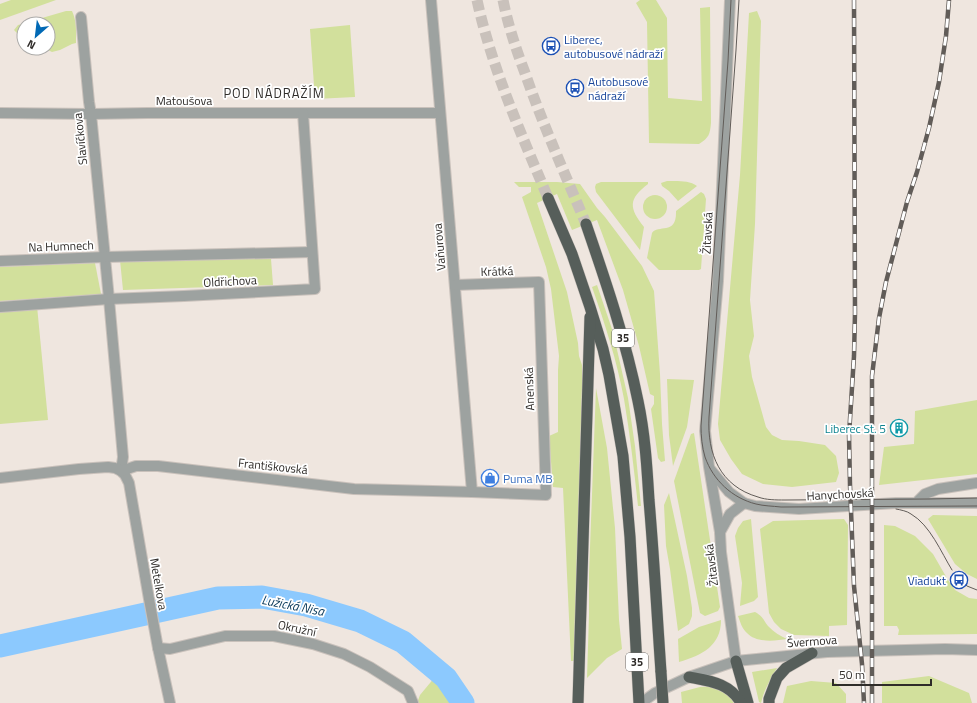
<svg xmlns="http://www.w3.org/2000/svg" width="977" height="703" viewBox="0 0 977 703" font-family="'Titillium Web',sans-serif">
<rect width="100%" height="100%" fill="#efe6df"/>
<!-- green -->
<g fill="#d2e09c">
<polygon points="11,0 56,0 0,20 0,4"/>
<path d="M640 0H656L667 18 668 98 702 101 700 8 710 7 711 123C710 134 709 138 699 144L649 143 647 22 636 3Z"/>
<path d="M66 11H72C77 22 76 32 76 43L72 44 60 50 52 52 44 48H48V24H24V36L19 35 14 30 18 25Z"/>
<polygon points="757,11 761,21 755,224 750,300 754,336 749,356 752,377 766,427 772,435 782,440 799,441 825,445 836,456 839,473 836,482 792,487 763,484 742,474 731,459 720,440 718,424 740,175 749,13"/>
<polygon points="350,25 355,97 315,99 310,29"/>
<path d="M667 181C677 181 689 180 697 186L678 201 669 191 662 186 661 183Z"/>
<polygon points="514,182 557,182 580,184 597,208 605,217 642,266 654,291 660,374 662,424 665,461 661,462 658,458 651,409 654,404 654,396 650,394 639,346 623,290 597,220 572,230 557,194 537,203 567,292 578,343 579,356 582,365 582,389 574,661 571,661 563,488 553,487 549,436 558,432 558,370 559,356 551,289 546,267 522,197 531,192 531,187 519,187"/>
<path d="M601 182H648V184C628 199 629 208 644 227L640 250 596 192 595 187 596 184Z"/>
<path d="M701 192 704 194 706 199 701 269 699 270H659L647 258 652 233C658 224 677 236 676 211Z"/>
<circle cx="655" cy="207" r="12"/>
<polygon points="271,259 273,285 123,290 120,260"/>
<polygon points="95,263 101,294 0,301 0,267"/>
<path d="M597 285 613 332 628 398 635 446 641 506H638C634 470 630 434 624 399 617 361 605 324 592 287Z"/>
<polygon points="37,306 48,420 0,424 0,309"/>
<polygon points="667,379 694,380 687,427 673,466 669,435"/>
<polygon points="596,388 607,448 615,528 619,620 622,649 607,658 587,678 589,615 589,574"/>
<polygon points="977,400 977,474 879,485 884,447 914,444 915,411"/>
<polygon points="694,433 720,607 718,611 705,616 700,613 674,481 691,434"/>
<polygon points="669,493 687,576 692,608 692,616 689,624 678,631 670,569 666,546 664,505"/>
<polygon points="933,515 977,516 977,579 967,574 955,564 928,519"/>
<polygon points="751,519 758,597 754,601 740,606 742,583 735,536 738,528 743,521"/>
<polygon points="844,519 848,525 847,625 829,626 829,636 794,635 781,629 774,622 769,613 760,529 773,521"/>
<polygon points="884,525 895,526 915,536 933,554 948,580 955,590 969,598 977,599 977,634 898,635 899,630 897,626 884,626"/>
<path d="M755 612C764 617 763 620 768 626 774 632 780 636 787 639 775 641 756 643 747 633 742 629 740 621 738 616Z"/>
<path d="M721 620C721 646 702 655 679 662L678 639 699 627Z"/>
<path d="M777 668C770 680 764 690 761 703L759 702 752 672Z"/>
<polygon points="929,676 969,693 972,703 882,703 882,682"/>
<polygon points="435,677 456,703 417,703 420,695"/>
<polygon points="811,681 836,683 846,694 846,703 783,703 787,686"/>
<path d="M700 687C704 687 709 686 713 687 721 689 730 696 734 703H682L681 692Z"/>
</g>
<g fill="none" stroke-linecap="round" stroke-linejoin="round">
<!-- river -->
<polyline stroke="#8cc9fe" stroke-width="23" points="0,646 218,598 262,597 306,605 360,621 403,642 446,678 463,703"/>
<!-- trunk-tunnel -->
<g stroke="#c9c1bb" stroke-width="11" stroke-dasharray="11 5.5" stroke-linecap="butt">
<path d="M477 0C492 69 521 133 548 198"/>
<path d="M503 0C508 25 516 49 525 73 543 125 565 174 586 224"/>
</g>
<defs>
<g id="minor">
<polyline points="431,0 472,492"/>
<polyline points="730,0 718,281 705,431 709,467 720,532 721,552 736,661"/>
<polyline points="81,17 89,102 91,114 109,299 123,457 121,471 125,475 129,483 149,599 158,648 170,703"/>
<polyline points="0,113 91,114 147,113 440,113"/>
<polyline points="0,261 105,257 312,252"/>
<polyline points="0,307 109,299 184,296 315,289 303,113"/>
<polyline points="710,469 729,492 744,503 755,506 799,509 896,503 977,503"/>
<polyline points="0,478 79,469 108,467 115,468 121,471 136,466 158,466 354,489 472,492 546,495 539,282 455,285"/>
<polyline points="916,503 925,494 938,489 977,483"/>
<polyline points="720,532 730,514 744,503"/>
<polyline points="158,648 170,649 225,636 274,636 313,644 344,654 370,667 408,691 413,703"/>
</g>
<polyline id="tertiary" points="641,703 655,693 689,677 736,661 827,652 945,649 977,650"/>
<g id="trunk">
<polyline points="548,198 572,254 590,307 603,349 609,375 623,456 630,537 639,703"/>
<path d="M586 224C606 282 626 341 638 401 645 434 647 467 649 500 654 558 657 615 661 672"/>
<polyline points="736,661 748,703"/>
<path d="M689 677C710 681 730 683 741 703"/>
<polyline points="578,703 590,317"/>
<polyline points="769,703 769,699 777,678 786,668 812,653"/>
</g>
</defs>
<!-- minor casing -->
<use href="#minor" stroke="#c9c1bb" stroke-width="12"/>
<!-- tertiary casing -->
<use href="#tertiary" stroke="#c9c1bb" stroke-width="12"/>
<!-- trunk casing -->
<use href="#trunk" stroke="#c9c1bb" stroke-width="12"/>
<!-- minor -->
<use href="#minor" stroke="#9da2a0" stroke-width="10"/>
<!-- tertiary -->
<use href="#tertiary" stroke="#9da2a0" stroke-width="10"/>
<!-- trunk -->
<use href="#trunk" stroke="#565e5a" stroke-width="11"/>
<!-- tram -->
<g stroke="#615c58" stroke-width="1">
<path d="M731 0 728 61 701 426C701 436 702 447 705 457 713 480 732 498 756 504 764 506 772 506 781 507L977 506"/>
<path d="M739 0 736 50 709 417C707 454 720 486 758 497 766 500 776 500 785 500L929 499 977 498"/>
<path d="M896 509C901 510 907 511 911 514 930 525 941 552 952 570"/>
<polyline points="957,577 967,586 977,590"/>
</g>
<defs>
<g id="rail">
<polyline points="854,0 855,313 854,356 849,435 850,485 854,586 862,664 864,703"/>
<polyline points="872,703 872,376 879,318 886,282 907,202 917,172 929,128 939,82 946,36 949,0"/>
</g>
</defs>
<!-- rail casing -->
<use href="#rail" stroke="#615c58" stroke-width="4.5"/>
<!-- rail -->
<use href="#rail" stroke="#fff" stroke-width="3" stroke-dasharray="9" stroke-linecap="butt"/>
<defs>
<polyline id="trunk-bridge" points="661,672 663,703"/>
</defs>
<!-- trunk-bridge casing -->
<use href="#trunk-bridge" stroke="#c9c1bb" stroke-width="12" stroke-linecap="butt"/>
<!-- trunk-bridge -->
<use href="#trunk-bridge" stroke="#565e5a" stroke-width="11"/>
</g>
<!-- icons -->
<defs>
<symbol id="bus-ring" viewBox="-11 -11 22 22"><circle r="9.5" fill="#fff" stroke="#1a4fb4" stroke-width="1.5"/><path d="M-5-6H5V4H4V6H2V4H-2V6H-4V4H-5ZM-3.5-4V0h7V-4ZM-3.5 1.2v1.5H-2V1.2ZM2 1.2v1.5H3.5V1.2Z" fill="#1a4fb4"/></symbol>
<symbol id="building-ring" viewBox="-11 -11 22 22"><circle r="9.5" fill="#fff" stroke="#0f9aa8" stroke-width="1.5"/><path d="M-4-6H4V6H1V3H-1V6H-4ZM-2.5-4.3h1.7v1.8h-1.7ZM.8-4.3h1.7v1.8H.8ZM-2.5-1h1.7V.8h-1.7ZM.8-1h1.7V.8H.8Z" fill="#0f9aa8"/></symbol>
<symbol id="shop-ring" viewBox="-11 -11 22 22"><circle r="9.5" fill="#fff" stroke="#3f7fe0" stroke-width="1.5"/><path d="M-5-2.5h2.3a2.7 3.5 0 0 1 5.4 0H5L5.5 6h-11ZM-1.5-2.5h3a1.5 2.3 0 0 0-3 0Z" fill="#3f7fe0"/></symbol>
</defs>
<g fill-rule="evenodd">
<use href="#bus-ring" x="541" y="36" width="20" height="20"/>
<use href="#bus-ring" x="565" y="78" width="20" height="20"/>
<use href="#building-ring" x="889" y="418" width="20" height="20"/>
<use href="#shop-ring" x="480" y="468" width="20" height="20"/>
<use href="#bus-ring" x="949" y="570" width="20" height="20"/>
</g>
<g text-anchor="middle" dominant-baseline="central" stroke-width="3.5" stroke-linejoin="round" paint-order="stroke">
<!-- shield labels -->
<g fill="#fff" stroke="#6d6b69" stroke-width="1">
<rect x="612" y="329" width="22" height="18" rx="3"/>
<rect x="626" y="653" width="22" height="18" rx="3"/>
</g>
<g font-size="11" font-weight="bold" fill="#2f2c29">
<text x="623" y="338">35</text>
<text x="637" y="662">35</text>
</g>
<!-- transit labels -->
<g font-size="12" fill="#164399" stroke="#fff" text-anchor="start">
<text x="564" y="39">Liberec,<tspan x="564" dy="14">autobusové nádraží</tspan></text>
<text x="588" y="81">Autobusové<tspan x="588" dy="14">nádraží</tspan></text>
<text x="946" y="580" text-anchor="end">Viadukt</text>
</g>
<!-- street labels -->
<g font-size="12" fill="#2f2c29" stroke="#fff">
<text x="184" y="100">Matoušova</text>
<text transform="translate(80 139) rotate(-96)">Slavíčkova</text>
<text transform="translate(707 233) rotate(-87)">Žitavská</text>
<text transform="translate(61 246) rotate(-2)">Na Humnech</text>
<text transform="translate(439 247) rotate(-95)">Vaňurova</text>
<text transform="translate(497 271) rotate(-2)">Krátká</text>
<text transform="translate(230 281) rotate(-3)">Oldřichova</text>
<text transform="translate(529 389) rotate(-92)">Anenská</text>
<text transform="translate(273 466) rotate(6)">Františkovská</text>
<text transform="translate(840 494) rotate(-3)">Hanychovská</text>
<text transform="translate(711 565) rotate(-97)">Žitavská</text>
<text transform="translate(159 584) rotate(80)">Metelkova</text>
<text transform="translate(297 628) rotate(12)">Okružní</text>
<text transform="translate(812 641) rotate(-4)">Švermova</text>
</g>
<!-- culture labels -->
<g font-size="12" fill="#0d838f" stroke="#fff" text-anchor="end">
<text x="886" y="428">Liberec St. 5</text>
</g>
<!-- shop labels -->
<g font-size="12" fill="#366cbe" stroke="#fff" text-anchor="start">
<text x="503" y="478">Puma MB</text>
</g>
<!-- neighbourhood labels -->
<g font-size="13" letter-spacing="1" fill="#2f2c29" stroke="#fff">
<text x="274" y="93">POD NÁDRAŽÍM</text>
</g>
<!-- water labels -->
<g font-size="13" font-style="italic" fill="#083859" stroke="#fff">
<text transform="translate(293 605) rotate(11)">Lužická Nisa</text>
</g>
</g>
<!-- north arrow -->
<g transform="translate(36 36) rotate(208)"><circle r="19" fill="#ffffff" stroke="#acaba9"/>
<path d="M0-3L7 15L0 10L-7 15Z" fill="#0169b5"/>
<text y="-6" font-size="11" font-weight="bold" text-anchor="middle" fill="#2f2c29">N</text>
</g>
<!-- scale -->
<path d="M833 679v6h98v-6" fill="none" stroke="#2f2c29" stroke-width="2"/>
<text x="839" y="679" font-size="12" fill="#2f2c29" stroke="#ffffff" stroke-width="3" paint-order="stroke">50 m</text>
</svg>
